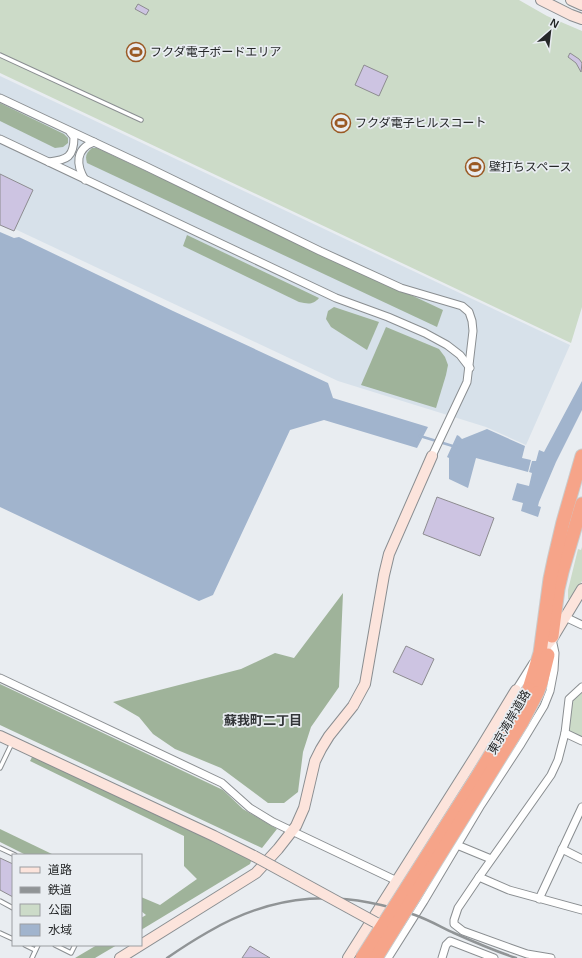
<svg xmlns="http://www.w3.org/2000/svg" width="582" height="958" viewBox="0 0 582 958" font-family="Arial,'Noto Sans JP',sans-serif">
<rect width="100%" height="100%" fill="#e9edf1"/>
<!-- built -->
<polygon fill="#d7e1ea" points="0,76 570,345 526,445 486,427 338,381 0,222"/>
<!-- green -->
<g fill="#ccdbc8">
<polygon points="0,0 519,0 547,16 582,31 582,307 571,343 0,73"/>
<polygon points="582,547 582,581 571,600 568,599 568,590 578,549 581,550"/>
<polygon points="582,691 582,737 568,730 572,701"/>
</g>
<!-- forest -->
<g fill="#9fb39a">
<polygon points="0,103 64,134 68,138 68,143 63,147 55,148 0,121"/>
<path d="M92 148H97L443 310 437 327 87 163C85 156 86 153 92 148Z"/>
<path d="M187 235 319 298C313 305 308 304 299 302L183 246Z"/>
<polygon points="334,307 379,322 367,350 331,327 326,319 328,311"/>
<polygon points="386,327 439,349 445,357 448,365 446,375 436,408 361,385"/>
<polygon points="343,593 339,687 311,727 303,752 298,792 284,803 268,803 221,768 175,749 153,734 139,717 113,702 241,669 275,653 294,658"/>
<polygon points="0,684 223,790 243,809 277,829 262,848 0,725"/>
<polygon points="33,755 252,859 250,864 141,930 141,918 146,915 141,911 141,897 160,905 197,879 184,866 184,836 30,761"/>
<polygon points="0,829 54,855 26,855 0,842"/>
<polygon points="97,945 117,945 95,958 75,958"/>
</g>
<!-- water -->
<g fill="#a1b4cd">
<polygon points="0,232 14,238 19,237 173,311 328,383 333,398 428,427 417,448 324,420 290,430 213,595 199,601 0,507"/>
<polygon points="582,381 582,410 556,462 539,502 538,506 541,507 538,517 521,511 523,503 512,500 517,483 529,486 532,473 529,472 532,461 536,461 539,450 544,452"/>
<polygon points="487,429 525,446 522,458 531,460 528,472 476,458 468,488 449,479 449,458 447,457 457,435 459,436 462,439"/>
</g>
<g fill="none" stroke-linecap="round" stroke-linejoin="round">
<!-- stream -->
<polyline stroke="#a1b4cd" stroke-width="2.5" points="420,436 456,447"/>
</g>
<!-- building -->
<g fill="#cdc4e2" stroke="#8d8c90">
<polygon points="138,4 149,10 146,15 135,9"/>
<polygon points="570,53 579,59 582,63 581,72 576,63 568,57"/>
<polygon points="364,65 388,76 379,96 355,85"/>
<polygon points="0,174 33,190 14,231 0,225"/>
<polygon points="437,497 494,518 480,556 423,534"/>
<polygon points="406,646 434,659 422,685 393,672"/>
<polygon points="0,858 13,864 13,897 0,890"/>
<polygon points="250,946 270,958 242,958"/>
</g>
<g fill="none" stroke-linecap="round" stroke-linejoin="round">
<defs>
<g id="lane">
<polyline points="0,55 141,120"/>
<polyline points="0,768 12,743"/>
<polyline points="0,848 15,855"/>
<polyline points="0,901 13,908"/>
<polyline points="0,933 13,939"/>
<polyline points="25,945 35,950"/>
<polyline points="55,945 71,953 75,945"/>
<polyline points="32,958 38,945"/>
</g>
<g id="street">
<polyline points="0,98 145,166 320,251 401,288 462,306 469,312 472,321 473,331 467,382 432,456"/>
<polyline points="0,139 336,298 388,317 425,333 447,345 460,355 470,368"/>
<path d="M49 162C67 160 74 157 74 137L70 132"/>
<path d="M85 180C76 165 75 149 94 142"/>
<polyline points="565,617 582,625"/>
<polyline points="0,678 222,783 250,808 273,822 397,881"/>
<polyline points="516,690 533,663"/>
<polyline points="565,733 582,741"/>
<polyline points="457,845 491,859"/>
<polyline points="562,849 582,859"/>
<polyline points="479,877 509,890 582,910"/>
<polyline points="539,899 582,807"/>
<polyline points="388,958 424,901 481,805 521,744 544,706 550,691 554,670 555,653 552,639"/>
<polyline points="442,958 446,945 450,941 494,958"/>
<polyline points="551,958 527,954 510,948 463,931 454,924 454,920 458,908 479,877 551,775 558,760 565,733 569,699 582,687"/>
</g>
<g id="secondary">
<polyline points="541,0 571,15 582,19"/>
<polyline points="571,0 582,5"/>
<polyline points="540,653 552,639 582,589"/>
<polyline points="0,736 214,836 254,856"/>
<polyline points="120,958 256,873 278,849 296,826 304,808 315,761 321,749 329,736 353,706 365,684 384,575 389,554 432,456"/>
<polyline points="348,958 482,746 516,690"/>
</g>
<g id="highway">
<polyline points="552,636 558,589 562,572 582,504"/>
<polyline points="529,689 540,653 550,579 554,560 563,522 582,456"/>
<polyline points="537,693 541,683 548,655"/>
</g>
</defs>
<!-- lane casing -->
<use href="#lane" stroke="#8a8e91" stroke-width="5.5"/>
<!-- street casing -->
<use href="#street" stroke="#8a8e91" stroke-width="9"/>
<!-- secondary casing -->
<use href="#secondary" stroke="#8a8e91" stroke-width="12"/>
<!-- highway casing -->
<use href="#highway" stroke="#cbcbcb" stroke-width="15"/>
<!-- lane -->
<use href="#lane" stroke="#fff" stroke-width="3.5"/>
<!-- street -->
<use href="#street" stroke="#fff" stroke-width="7"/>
<!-- secondary -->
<use href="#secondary" stroke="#fce4dc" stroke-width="10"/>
<!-- highway -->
<use href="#highway" stroke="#f6a489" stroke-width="13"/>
<!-- rail -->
<path stroke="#909496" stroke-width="2.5" d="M167 958C180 949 194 940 208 932 276 892 342 889 415 915 429 920 441 927 454 933 474 942 495 951 516 958"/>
<defs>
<polyline id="secondary-bridge" points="254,856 382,926"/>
<g id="highway-bridge">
<polyline points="362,958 477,777 520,706 529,689"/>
<polyline points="376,958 522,722 537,693"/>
</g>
</defs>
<!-- secondary-bridge casing -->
<use href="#secondary-bridge" stroke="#8a8e91" stroke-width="12" stroke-linecap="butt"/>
<!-- highway-bridge casing -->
<use href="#highway-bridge" stroke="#cbcbcb" stroke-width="15" stroke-linecap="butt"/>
<!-- secondary-bridge -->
<use href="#secondary-bridge" stroke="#fce4dc" stroke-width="10"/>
<!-- highway-bridge -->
<use href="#highway-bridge" stroke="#f6a489" stroke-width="13"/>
</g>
<!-- icons -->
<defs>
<symbol id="stadium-ring" viewBox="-11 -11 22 22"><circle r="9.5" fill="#e9edf1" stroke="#9a5924" stroke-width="1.5"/><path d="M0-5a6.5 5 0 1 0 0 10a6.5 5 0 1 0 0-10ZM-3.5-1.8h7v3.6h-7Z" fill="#9a5924"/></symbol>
</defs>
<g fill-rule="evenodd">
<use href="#stadium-ring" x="125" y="41" width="22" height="22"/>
<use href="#stadium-ring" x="330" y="112" width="22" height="22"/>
<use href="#stadium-ring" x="464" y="156" width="22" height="22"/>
</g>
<g text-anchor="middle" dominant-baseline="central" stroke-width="3.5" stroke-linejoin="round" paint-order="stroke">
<!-- poi labels -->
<g font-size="12" fill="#252728" stroke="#e9edf1" text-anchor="start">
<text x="150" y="52">フクダ電子ボードエリア</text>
<text x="355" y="123">フクダ電子ヒルスコート</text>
<text x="489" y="167">壁打ちスペース</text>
</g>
<!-- street labels -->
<g font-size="12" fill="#252728" stroke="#e9edf1">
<text transform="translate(509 722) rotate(-60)">東京湾岸道路</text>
</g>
<!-- neighbourhood labels -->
<g font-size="13" font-weight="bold" fill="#333639" stroke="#e9edf1">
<text x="263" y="720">蘇我町二丁目</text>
</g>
</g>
<!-- legend -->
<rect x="12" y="854" width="130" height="92" fill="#e9edf1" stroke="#9b9ea1"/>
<rect x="20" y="867" width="20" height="6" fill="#fce4dc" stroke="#9b9ea1"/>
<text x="48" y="874" font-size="12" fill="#252728">道路</text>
<rect x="20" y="887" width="20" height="6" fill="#909496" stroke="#9b9ea1"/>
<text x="48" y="894" font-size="12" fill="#252728">鉄道</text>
<rect x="20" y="904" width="20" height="12" fill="#ccdbc8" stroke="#9b9ea1"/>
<text x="48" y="914" font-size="12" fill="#252728">公園</text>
<rect x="20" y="924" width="20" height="12" fill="#a1b4cd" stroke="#9b9ea1"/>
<text x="48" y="934" font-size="12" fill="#252728">水域</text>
<!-- north arrow -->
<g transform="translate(550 32) rotate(28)" stroke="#e9edf1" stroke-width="3" paint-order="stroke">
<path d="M0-3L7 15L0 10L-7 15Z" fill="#252728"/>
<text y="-6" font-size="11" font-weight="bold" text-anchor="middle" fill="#252728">N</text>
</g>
</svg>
